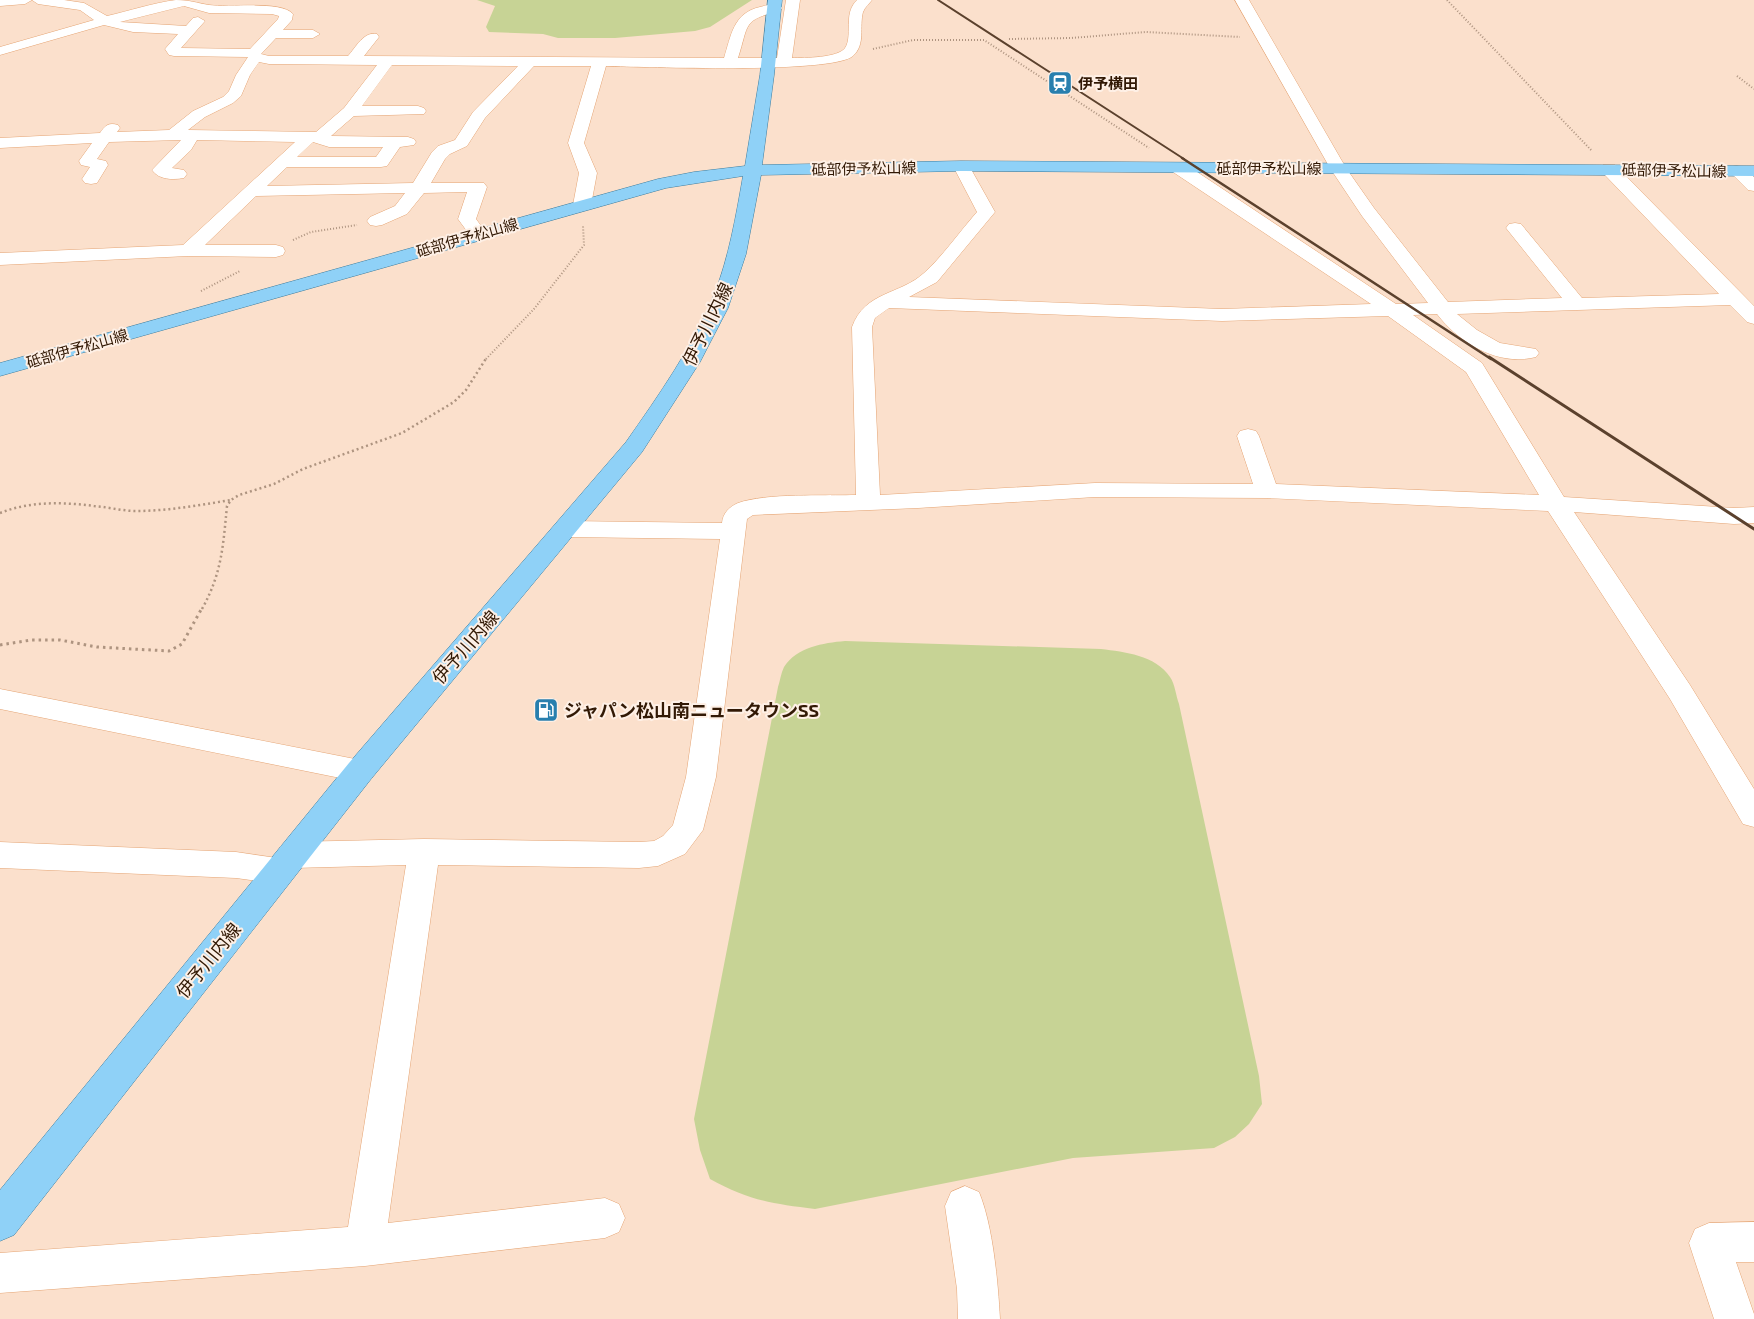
<svg xmlns="http://www.w3.org/2000/svg" width="1754" height="1319" viewBox="0 0 1754 1319" font-family="'Exo 2','Noto Sans JP',sans-serif">
<rect width="100%" height="100%" fill="#fbe0cc"/>
<!-- water -->
<g fill="#c7d395">
<polygon points="477,0 752,0 710,27 695,31 615,38 558,38 543,34 489,32 486,27 495,6"/>
<path d="M845 641 1101 649C1125 652 1155 655 1170 677 1175 684 1176 696 1179 704L1259 1076 1262 1104 1249 1124 1235 1137 1214 1148 1073 1158 815 1209C772 1204 748 1200 710 1179L700 1150 694 1119 778 687C780 681 781 673 784 667 797 647 823 643 845 641Z"/>
</g>
<g fill="none" stroke-linecap="round" stroke-linejoin="round">
<defs>
<g id="minor">
<path d="M0 0H64L84 3 107 16C129 11 153 3 176 0 189 0 197 3 209 5 228 8 281 0 293 14L292 20 283 30H313L320 34 313 38H276L261 54 269 56H348C356 47 364 31 377 34L379 37 364 56 724 58C731 36 733 13 760 7 767 5 773 4 780 5L782 8 780 11C742 20 749 24 738 58H777L786 0H800L792 58C804 58 838 58 845 48 850 41 848 30 849 21 849 13 851 6 857 0H872C869 4 865 7 863 12 859 27 866 44 853 56 832 74 644 67 606 66L584 143 597 173 591 205 588 209 582 210 576 209 573 205 579 173 568 143 591 66H534L485 118 467 146 450 154 445 159 431 183H484L487 187 476 219 487 234 484 238 478 240 472 238 458 219 467 192 424 193 407 214 382 225 376 226 370 225 367 221 370 217 395 206 405 193 256 196 205 245H276L283 247 285 251 283 255 276 257 188 256 0 265V253L183 245 295 142 197 140 191 150 172 168 184 170 187 174 184 178C173 180 159 180 152 170L181 140 109 142 97 159 106 161 108 165 97 183 91 184 85 183 82 179 90 167 81 165 79 161 92 143 0 148V138L100 133C105 126 108 122 118 125L120 128 117 132 169 130 193 111 223 97 229 91 236 75 248 57 174 56 169 55 165 49 178 34 133 32 104 25 0 55V47L94 20 80 10 38 4 32 0 25 4 0 6ZM184 6 209 13 272 14 279 16 278 19 250 49 181 48 205 21 198 17 193 18 186 26 120 22ZM259 62 269 64 377 65 344 108 316 132 188 130 205 117 233 103 241 96 250 75ZM392 65 518 66 473 112 455 140 438 146 432 152 413 183 267 186 287 167H381L387 166 400 147 414 145 416 142 414 139 408 137 331 136 354 116 424 114 426 111 424 108 418 106H362ZM313 142 329 147H383L376 157H297Z"/>
<path d="M1235 0H1249L1346 168 1374 208 1448 302 1562 298 1506 228 1509 224 1515 223 1521 224 1582 298 1719 294 1603 173 1601 169 1603 165H1615L1754 306V324L1747 322 1730 305 1457 314 1477 330 1500 343 1536 349 1539 353 1536 357C1499 367 1459 343 1437 314L1413 315 1482 363 1564 497 1734 508 1754 507V523L1734 524 1574 512 1690 685 1754 789V827L1743 824 1670 699 1548 511 1267 498 1095 497 918 508 753 515 747 519 716 777 703 830 685 854 658 866 639 868 438 865 388 1223 605 1198 619 1204 625 1218 619 1232 605 1238 365 1266 0 1293V1253L348 1227 406 865 293 868 295 871 290 880 279 884 236 878 0 868V842L236 852 277 858 276 855 281 846 292 842 424 839 639 842 654 841 663 836 673 825 686 777 720 539 566 537 557 535 554 529 557 523 566 521 722 523C723 513 729 507 738 503 766 493 824 496 856 495L852 327C865 291 900 295 924 273 942 257 961 230 977 212L953 166 955 162H967L995 212 937 282 909 297 1222 309 1371 304 1173 172 1171 168 1173 164H1185L1396 304 1428 303 1362 216 1330 168ZM889 308 1222 321 1388 316 1466 372 1539 495 1276 484 1259 436 1256 431 1248 429 1240 431 1237 436 1253 484 1095 483 880 495 872 327 875 318Z"/>
<polygon points="1737,166 1743,167 1754,177 1754,191 1748,190 1729,171 1731,167"/>
<polygon points="0,689 360,760 371,763 375,771 371,779 360,782 0,709"/>
<path d="M965 1186 979 1192C993 1226 998 1282 1000 1319H958L957 1289 945 1206 951 1192Z"/>
<polygon points="1754,1222 1754,1262 1736,1262 1754,1314 1754,1319 1714,1319 1689,1243 1695,1229 1709,1223"/>
</g>
<path id="major" d="M768 0H782L774 75 762 165 961 161 1754 166V176L961 171 761 175 746 254 728 308 700 362 642 452 371 779 14 1235 0 1241V1190L349 763 626 442C659 395 692 348 714 295 729 257 736 216 743 176L666 188 0 376V363L658 179 694 172 745 166 760 75Z"/>
</defs>
<!-- minor casing -->
<use href="#minor" stroke="#e5a473" stroke-width="1"/>
<!-- major casing -->
<use href="#major" stroke="#3e7d9e" stroke-width="1"/>
<!-- path-far2 -->
<g stroke="#ae9480" stroke-width="2" stroke-dasharray="1 2" stroke-linecap="butt">
<polyline points="1447,0 1592,151"/>
<polyline points="1009,39 1071,38 1146,32 1240,37"/>
<polyline points="873,49 913,40 984,40 1149,148"/>
<polyline points="1737,76 1754,89"/>
<polyline points="293,240 311,232 357,225"/>
<polyline points="201,291 240,271"/>
<polyline points="486,359 534,309 584,245 583,226"/>
</g>
<!-- path-far1 -->
<g stroke="#ae9480" stroke-width="2.5" stroke-dasharray="2 3" stroke-linecap="butt">
<path d="M0 513C30 501 63 502 94 506 108 507 122 511 136 511 168 511 200 505 231 500"/>
<path d="M202 609C222 573 223 546 227 506L231 500 239 495 274 484 303 469 402 433 454 402 466 390 487 357"/>
</g>
<!-- path -->
<polyline stroke="#ae9480" stroke-width="3" stroke-dasharray="2.5 4" stroke-linecap="butt" points="0,645 31,640 60,640 97,647 169,651 182,644 202,608"/>
<!-- minor -->
<use href="#minor" fill="#fff" fill-rule="evenodd"/>
<!-- major -->
<use href="#major" fill="#8fd1f7" fill-rule="evenodd"/>
<!-- rail-far2 -->
<polyline stroke="#5b412d" stroke-width="2" points="938,0 1184,159"/>
<!-- rail-far1 -->
<polyline stroke="#5b412d" stroke-width="2.5" points="1182,158 1491,359"/>
<!-- rail -->
<polyline stroke="#5b412d" stroke-width="3" points="1489,357 1754,529"/>
</g>
<!-- icons -->
<defs>
<symbol id="station-square" viewBox="-11 -11 22 22"><rect x="-9" y="-9" width="18" height="18" rx="4" fill="#287fae" stroke="#fef0e6"/><path d="M-3-6H3Q5-6 5-4V2Q5 4 3 4L4.5 6H3L1.5 4h-3L-3 6H-4.5L-3 4Q-5 4-5 2V-4Q-5-6-3-6ZM-3.5-4v3h7v-3ZM-3.5 1v1.5H-2V1ZM2 1v1.5H3.5V1Z" fill="#fff"/></symbol>
<symbol id="fuel-square" viewBox="-11 -11 22 22"><rect x="-9" y="-9" width="18" height="18" rx="4" fill="#287fae" stroke="#fef0e6"/><path d="M-5.5-6h7V0h2V4h1.3V-2.5L3-4.5l.8-.8L6-3V5H2.5V1h-1V6h-7ZM-4.2-4.7v3.2H.2V-4.7Z" fill="#fff"/></symbol>
</defs>
<g fill-rule="evenodd">
<use href="#station-square" x="1046" y="69" width="28" height="28"/>
<use href="#fuel-square" x="532" y="696" width="28" height="28"/>
</g>
<g text-anchor="middle" dominant-baseline="central" stroke-width="4" stroke-linejoin="round" paint-order="stroke">
<!-- far-poi labels -->
<g font-size="15" font-weight="bold" fill="#321905" stroke="#fef0e6" text-anchor="start">
<text x="1078" y="83">伊予横田</text>
</g>
<!-- far-street labels -->
<g font-size="15" fill="#321905" stroke="#fef0e6">
<text transform="translate(864 168) rotate(-1)">砥部伊予松山線</text>
<text x="1269" y="168">砥部伊予松山線</text>
<text transform="translate(1674 170) rotate(1)">砥部伊予松山線</text>
<text transform="translate(467 237) rotate(-16)">砥部伊予松山線</text>
<text transform="translate(77 348) rotate(-16)">砥部伊予松山線</text>
</g>
<!-- street labels -->
<g font-size="18" fill="#321905" stroke="#fef0e6">
<text transform="translate(707 324) rotate(-64)">伊予川内線</text>
<text transform="translate(465 647) rotate(-49)">伊予川内線</text>
<text transform="translate(208 960) rotate(-51)">伊予川内線</text>
</g>
<!-- poi labels -->
<g font-size="18" font-weight="bold" fill="#321905" stroke="#fef0e6" text-anchor="start">
<text x="564" y="710">ジャパン松山南ニュータウンSS</text>
</g>
</g>
</svg>
